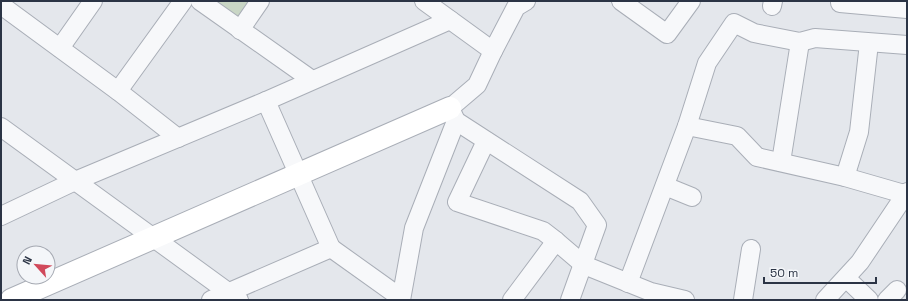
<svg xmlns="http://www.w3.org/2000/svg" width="908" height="301" viewBox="0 0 908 301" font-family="'Space Grotesk',sans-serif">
<rect width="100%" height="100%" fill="#e4e7ec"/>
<!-- green -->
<polygon fill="#c9d6c5" points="211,1 256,1 240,22"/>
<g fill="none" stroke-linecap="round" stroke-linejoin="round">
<defs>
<g id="street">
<polyline points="200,1 312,80"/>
<polyline points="424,1 493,51 477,85 450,108 456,121 580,201 597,225 570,300"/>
<polyline points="621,1 667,34 691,1"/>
<polyline points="840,3 907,9"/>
<polyline points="1,5 118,91 178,138"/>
<polyline points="772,6 773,1"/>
<polyline points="240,30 260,1"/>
<polyline points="60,48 93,1"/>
<polyline points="493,51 516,7 526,1"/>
<polyline points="118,91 183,1"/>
<polyline points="687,126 737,136 757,157 845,177 904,194"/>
<polyline points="1,127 239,300"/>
<polyline points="486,141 457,202 543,231 556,241"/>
<polyline points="781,162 800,42"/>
<polyline points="845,177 859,132 869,43"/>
<polyline points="665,186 692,197"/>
<polyline points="1,216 75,181 266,101 450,20"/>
<polyline points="331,248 401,298"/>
<polyline points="846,278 869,300"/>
<polyline points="628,283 687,126 707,63 734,23 754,33 800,42 815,38 907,45"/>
<polyline points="211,300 331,248 266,101"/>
<polyline points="401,300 414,228 456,121"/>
<polyline points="512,300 556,241 584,265 651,292 685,300"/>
<polyline points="743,300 751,249"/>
<polyline points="825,300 860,262 907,192"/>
<polyline points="887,300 897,290"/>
</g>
<polyline id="secondary" points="11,300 450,108"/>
</defs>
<!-- street casing -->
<use href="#street" stroke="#a9aeb7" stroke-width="20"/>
<!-- secondary casing -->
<use href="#secondary" stroke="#a9aeb7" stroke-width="24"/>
<!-- street -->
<use href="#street" stroke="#f7f8fa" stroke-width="18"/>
<!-- secondary -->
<use href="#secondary" stroke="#fff" stroke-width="22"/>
</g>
<!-- border -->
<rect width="908" height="301" fill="none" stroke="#2b3445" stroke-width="4"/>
<!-- north arrow -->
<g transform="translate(36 265) rotate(297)"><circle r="19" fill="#f4f6f9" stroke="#a4a8b1"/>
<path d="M0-3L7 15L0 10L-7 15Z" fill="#d1495b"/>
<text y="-6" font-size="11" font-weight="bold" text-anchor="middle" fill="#2b3445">N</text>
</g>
<!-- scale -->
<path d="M764 277v6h112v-6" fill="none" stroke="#2b3445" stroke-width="2"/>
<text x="770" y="277" font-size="12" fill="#2b3445" stroke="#f4f6f9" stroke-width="3" paint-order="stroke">50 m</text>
</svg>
